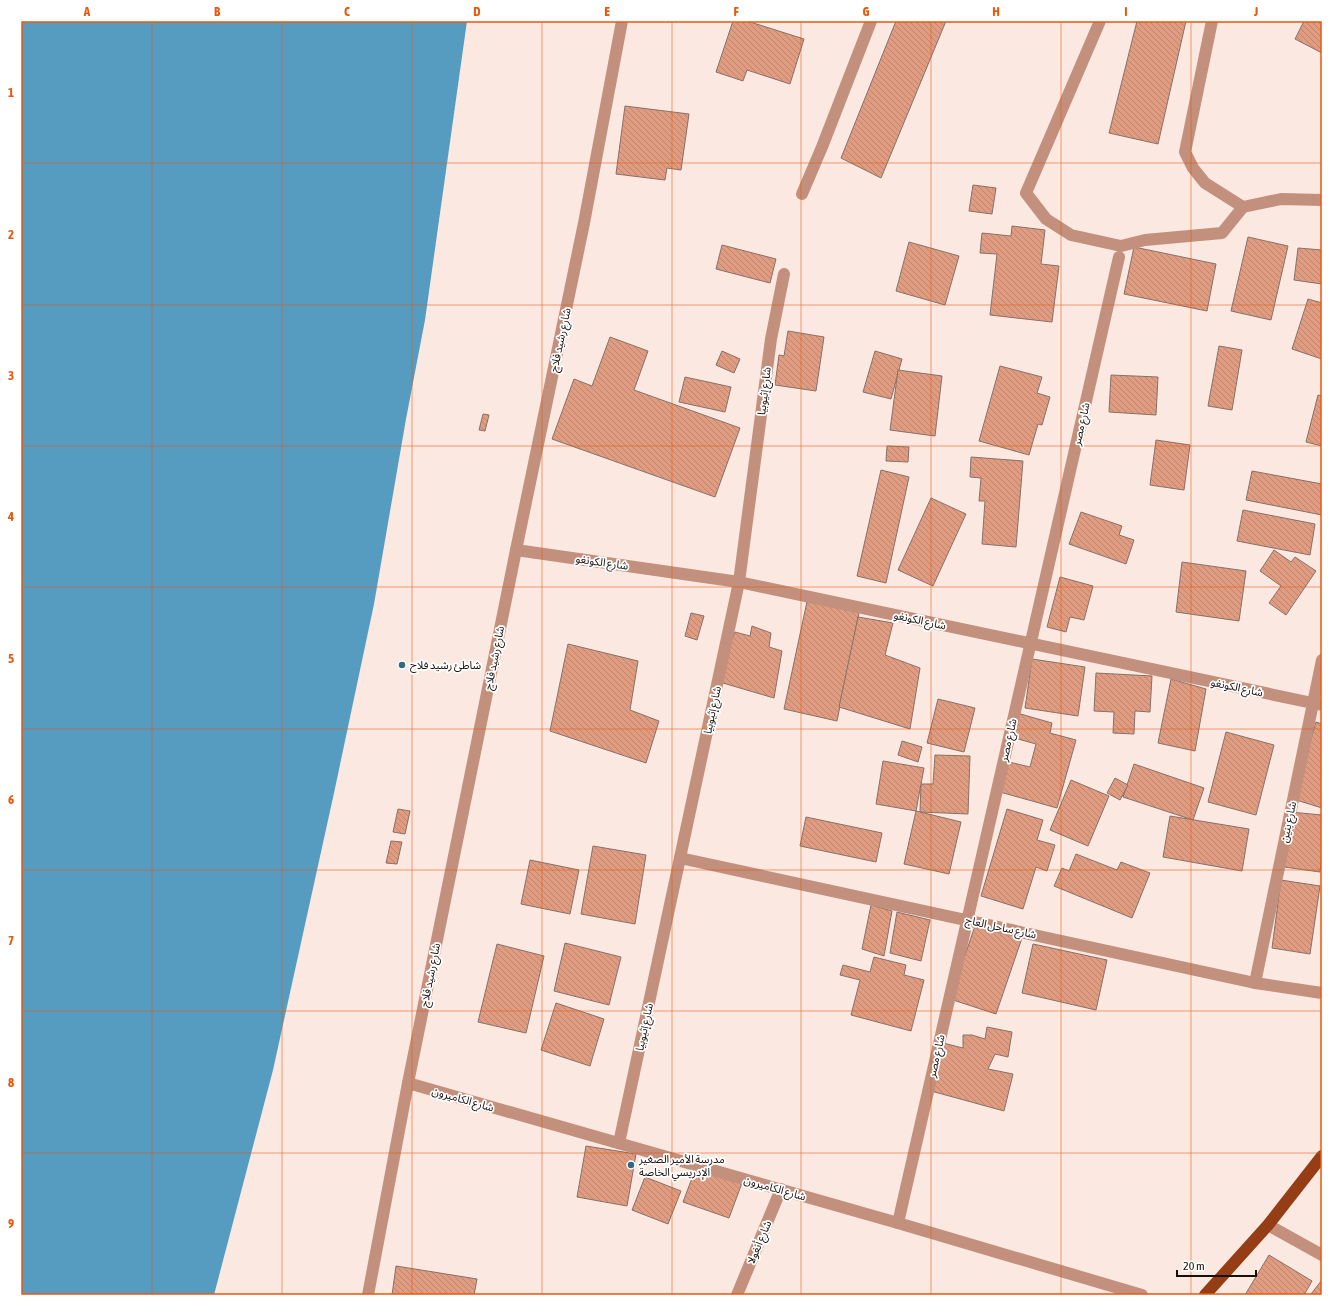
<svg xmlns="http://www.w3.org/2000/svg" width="1343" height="1316" viewBox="0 0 1343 1316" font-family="'Asap Condensed','Noto Sans Arabic',sans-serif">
<defs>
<pattern id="building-back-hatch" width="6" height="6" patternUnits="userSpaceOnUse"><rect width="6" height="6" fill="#e09c81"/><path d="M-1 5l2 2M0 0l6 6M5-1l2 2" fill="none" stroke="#bf856e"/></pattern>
</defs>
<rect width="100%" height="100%" fill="#fbe8e0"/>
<!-- water -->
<polygon fill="#569cc1" points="21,21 467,21 425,320 406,419 374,604 334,793 273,1070 214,1295 21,1295"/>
<!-- building -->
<g fill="url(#building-back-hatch)" stroke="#867169">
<polygon points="733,21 747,21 804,39 790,84 747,70 743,81 716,72"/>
<polygon points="896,21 946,21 881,178 841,158"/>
<polygon points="1137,21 1186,21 1158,144 1109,133"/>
<polygon points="1304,21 1322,21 1322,53 1295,39"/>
<polygon points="625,106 689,114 681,170 667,168 665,180 616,174"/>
<polygon points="973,185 996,188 992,214 969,211"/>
<polygon points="1012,226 1045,230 1041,264 1059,266 1052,322 990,315 997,254 980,253 982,233 1011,236"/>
<polygon points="1248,237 1288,246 1271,320 1231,311"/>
<polygon points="909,242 959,256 945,305 896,291"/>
<polygon points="722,245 776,259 770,283 716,269"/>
<polygon points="1134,247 1216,264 1207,311 1124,294"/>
<polygon points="1298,248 1322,250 1322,284 1294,280"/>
<polygon points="1308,299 1322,303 1322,359 1292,349"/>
<polygon points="788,331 824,337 816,391 775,385 779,355 784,356"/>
<polygon points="610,337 648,351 634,390 740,428 715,497 552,439 574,379 592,386"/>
<polygon points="1219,346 1242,350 1232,410 1208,406"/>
<polygon points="722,351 740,359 734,373 716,365"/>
<polygon points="875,351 902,359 891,399 863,392"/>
<polygon points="1000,366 1042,377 1037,393 1050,397 1042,425 1038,424 1029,455 979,441"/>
<polygon points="898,370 942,376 935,436 890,430"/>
<polygon points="1111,375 1158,377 1156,415 1109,412"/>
<polygon points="685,377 731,387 725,412 679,402"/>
<polygon points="1318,395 1322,396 1322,446 1306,442"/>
<polygon points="483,414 489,415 485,431 479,430"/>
<polygon points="1156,440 1190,445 1184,490 1150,485"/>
<polygon points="887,446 909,447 908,462 886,461"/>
<polygon points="971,457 1023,461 1016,547 982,544 985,501 979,501 981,478 970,477"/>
<polygon points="881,470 909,477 886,583 857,576"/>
<polygon points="1252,471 1322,484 1322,515 1246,500"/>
<polygon points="931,498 966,514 933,586 898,570"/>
<polygon points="1243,510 1315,524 1310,555 1237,541"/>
<polygon points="1081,512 1122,526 1119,535 1134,540 1126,564 1069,544"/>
<polygon points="1274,550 1291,562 1295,557 1316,571 1286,615 1269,603 1281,586 1260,571"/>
<polygon points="1182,562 1246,571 1239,621 1176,612"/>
<polygon points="1060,577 1093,586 1084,620 1070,617 1066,632 1047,627"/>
<polygon points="808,597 860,608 837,721 784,709"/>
<polygon points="691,613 704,616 697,640 685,636"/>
<polygon points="858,617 893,623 885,655 920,668 910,729 839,707"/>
<polygon points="752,626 771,633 769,647 782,651 774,698 716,681 735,632 750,636"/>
<polygon points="568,644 638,661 630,710 659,721 646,763 550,731"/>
<polygon points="1032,659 1085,667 1078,716 1025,708"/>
<polygon points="1096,673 1152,676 1150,712 1135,711 1134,734 1113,733 1114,712 1094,711"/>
<polygon points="1171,679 1206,689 1195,751 1158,743"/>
<polygon points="938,699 975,708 964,752 927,743"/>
<polygon points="1017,713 1052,723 1050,733 1076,740 1057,808 1000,792 1009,762 1030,767 1036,744 1011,737"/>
<polygon points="1316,722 1322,724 1322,808 1293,799"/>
<polygon points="1226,732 1274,745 1256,815 1208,802"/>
<polygon points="902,741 922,747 918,762 898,755"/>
<polygon points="935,755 970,756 968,814 920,812 921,784 933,784"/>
<polygon points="883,761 924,768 916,811 876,804"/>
<polygon points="1134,764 1204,788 1193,820 1123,797"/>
<polygon points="1115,778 1128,785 1120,800 1107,793"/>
<polygon points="1071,780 1109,796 1088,846 1050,830"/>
<polygon points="398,809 410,811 405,834 393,832"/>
<polygon points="1007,809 1043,820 1037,840 1055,845 1047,871 1036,867 1023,909 981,896"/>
<polygon points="916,811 961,822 949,874 904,864"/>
<polygon points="1290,812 1322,815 1322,853 1320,872 1284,867"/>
<polygon points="1170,816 1249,829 1242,871 1163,857"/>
<polygon points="806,817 882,833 876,862 800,846"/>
<polygon points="391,841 402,842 397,864 386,863"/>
<polygon points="593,846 646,855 635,924 581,914"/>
<polygon points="1076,854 1117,870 1121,862 1150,873 1132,918 1054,886 1062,868 1069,871"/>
<polygon points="530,860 579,870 570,914 521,904"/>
<polygon points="1281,880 1320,886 1310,954 1272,948"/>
<polygon points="871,905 892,911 884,956 862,949"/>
<polygon points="897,912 930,920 921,961 890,953"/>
<polygon points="975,926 1022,938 996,1014 950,999"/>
<polygon points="565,943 621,957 609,1005 554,991"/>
<polygon points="497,944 544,956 526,1033 478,1022"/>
<polygon points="1033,944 1107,960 1096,1010 1022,993"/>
<polygon points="874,957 906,965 904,975 924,980 911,1031 851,1015 860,980 840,975 843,965 870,972"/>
<polygon points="556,1003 604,1019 590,1066 541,1050"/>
<polygon points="987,1027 1012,1032 1008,1057 995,1054 988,1069 1013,1074 1004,1111 931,1091 943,1043 963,1048 963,1035 972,1035 985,1039"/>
<polygon points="586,1146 636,1154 627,1206 577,1197"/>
<polygon points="695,1170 742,1183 729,1218 683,1202"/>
<polygon points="645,1177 681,1191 668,1224 632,1210"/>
<polygon points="1269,1255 1312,1281 1304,1295 1245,1295"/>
<polygon points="396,1266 477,1279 474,1295 392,1295"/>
<polygon points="1322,1280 1322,1295 1311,1294"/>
</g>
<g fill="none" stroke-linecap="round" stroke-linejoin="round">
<!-- minor -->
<g stroke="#c2907c" stroke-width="12">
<polyline points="1100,21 1026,193 1046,219 1071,235 1121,246 1145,240 1222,233 1243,207 1205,183 1193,168 1185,152 1212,21"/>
<polyline points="802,194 822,147 871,21"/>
<polyline points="1243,207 1281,199 1322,200"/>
<polyline points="516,550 739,582 1322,705"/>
<polyline points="680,858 1255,983 1322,993"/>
<polyline points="1255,983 1322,660"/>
<polyline points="408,1083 898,1223 1142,1295"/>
<polyline points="619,1143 739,582 771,339 784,274"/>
<polyline points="898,1223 1119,257"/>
<polyline points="1268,1225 1322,1255"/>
<polyline points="368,1295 408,1083 516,550 584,223 622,21"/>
<polyline points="737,1295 781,1189"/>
</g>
<!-- major -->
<polyline stroke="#953e16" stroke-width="12" points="1205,1295 1268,1225 1322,1156"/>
</g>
<!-- grid -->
<path fill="none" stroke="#e8590c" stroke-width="1" stroke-opacity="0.55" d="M152 21V1295M282 21V1295M412 21V1295M542 21V1295M672 21V1295M801 21V1295M931 21V1295M1061 21V1295M1191 21V1295M21 163H1322M21 305H1322M21 446H1322M21 587H1322M21 729H1322M21 870H1322M21 1011H1322M21 1153H1322"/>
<!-- markers -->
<g fill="#336985" stroke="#fff" stroke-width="1.5">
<circle cx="402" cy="665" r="4"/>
<circle cx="631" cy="1165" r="4"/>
</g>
<g text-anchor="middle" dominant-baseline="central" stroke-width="3.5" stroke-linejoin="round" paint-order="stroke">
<!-- street labels -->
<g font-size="11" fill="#170f0c" stroke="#fff">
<text transform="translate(560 340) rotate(-78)">شارع رشيد فلاح</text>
<text transform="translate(764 391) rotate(-83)">شارع إثيوبيا</text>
<text transform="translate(1081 424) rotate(-77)">شارع مصر</text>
<text transform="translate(602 562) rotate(8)">شارع الكونغو</text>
<text transform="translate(920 620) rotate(12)">شارع الكونغو</text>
<text transform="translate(494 658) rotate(-79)">شارع رشيد فلاح</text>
<text transform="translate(1237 687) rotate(12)">شارع الكونغو</text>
<text transform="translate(712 710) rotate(-78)">شارع إثيوبيا</text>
<text transform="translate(1008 740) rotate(-77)">شارع مصر</text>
<text transform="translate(1288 822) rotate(-78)">شارع بنين</text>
<text transform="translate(1001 927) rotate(12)">شارع ساحل العاج</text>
<text transform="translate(430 975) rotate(-79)">شارع رشيد فلاح</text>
<text transform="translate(644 1027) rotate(-78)">شارع إثيوبيا</text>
<text transform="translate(936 1056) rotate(-77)">شارع مصر</text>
<text transform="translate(463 1099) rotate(16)">شارع الكاميرون</text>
<text transform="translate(775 1188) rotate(16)">شارع الكاميرون</text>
<text transform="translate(759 1242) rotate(-67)">شارع أنغولا</text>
</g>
<!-- poi labels -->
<g font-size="11" fill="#170f0c" stroke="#fff" text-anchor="start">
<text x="410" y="665">شاطئ رشيد فلاح</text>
<text x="639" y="1159">مدرسة الأمير الصغير<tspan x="639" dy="13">الإدريسي الخاصة</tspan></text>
</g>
</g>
<!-- border -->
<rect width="1343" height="1316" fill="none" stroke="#ffffff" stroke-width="44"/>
<!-- scale -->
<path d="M1177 1270v6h79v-6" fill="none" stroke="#170f0c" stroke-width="2"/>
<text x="1183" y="1270" font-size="12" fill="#170f0c" stroke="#ffffff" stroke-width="3" paint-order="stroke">20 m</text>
<rect x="22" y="22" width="1299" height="1272" fill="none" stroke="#e8590c" stroke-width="1.5"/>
<g font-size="13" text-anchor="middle" font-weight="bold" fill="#e8590c">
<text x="87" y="16">A</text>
<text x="217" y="16">B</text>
<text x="347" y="16">C</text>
<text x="477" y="16">D</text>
<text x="607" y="16">E</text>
<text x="736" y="16">F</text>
<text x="866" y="16">G</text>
<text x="996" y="16">H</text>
<text x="1126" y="16">I</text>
<text x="1256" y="16">J</text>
<text x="11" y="97">1</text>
<text x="11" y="239">2</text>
<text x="11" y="380">3</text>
<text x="11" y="521">4</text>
<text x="11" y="663">5</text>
<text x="11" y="804">6</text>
<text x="11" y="945">7</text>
<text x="11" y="1087">8</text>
<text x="11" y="1228">9</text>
</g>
</svg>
